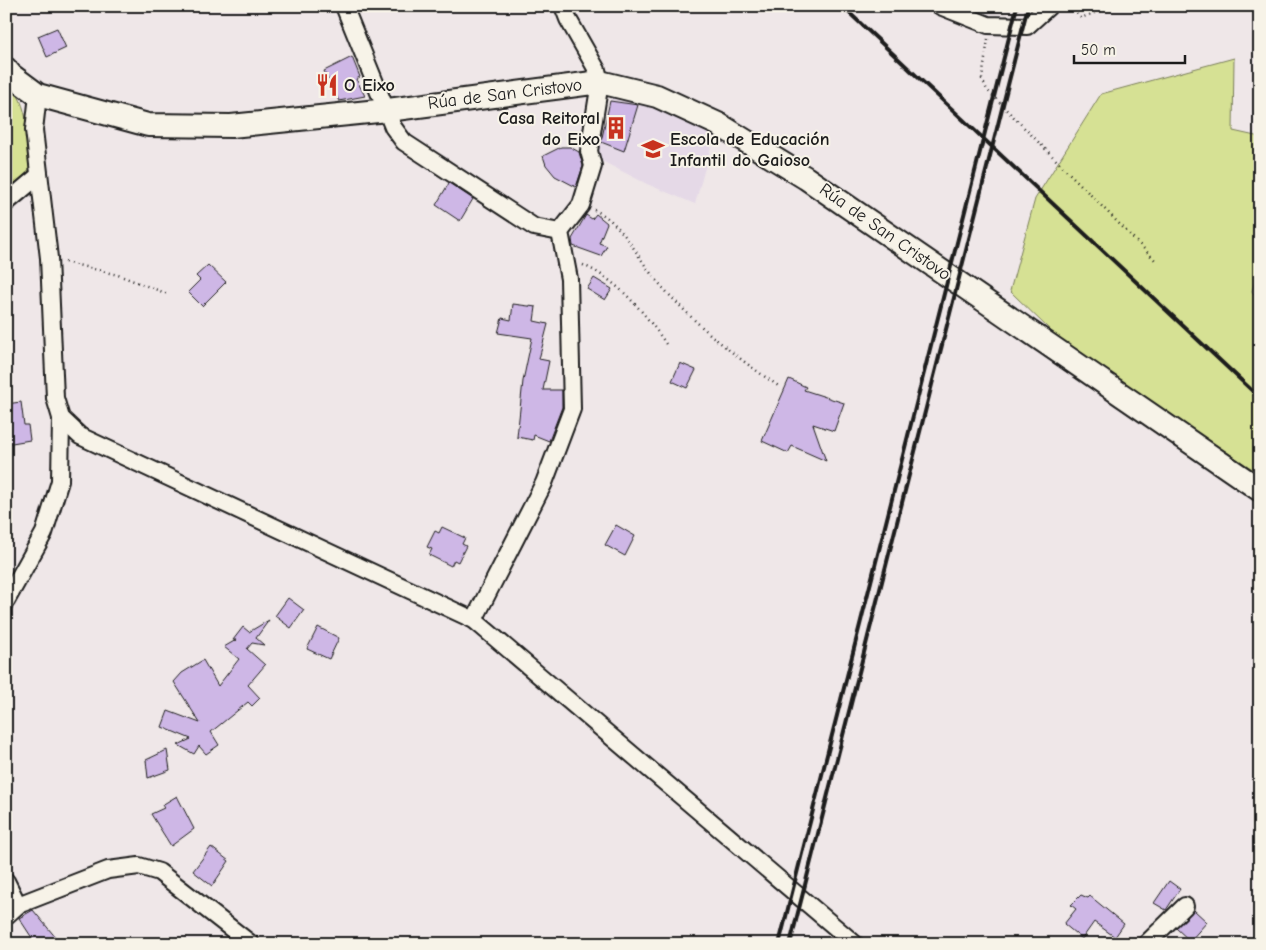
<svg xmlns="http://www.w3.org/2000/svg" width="1266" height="950" viewBox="0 0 1266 950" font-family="'Comic Neue',sans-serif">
<rect width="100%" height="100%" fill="#efe7e8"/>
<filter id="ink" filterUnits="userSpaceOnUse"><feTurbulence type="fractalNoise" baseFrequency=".02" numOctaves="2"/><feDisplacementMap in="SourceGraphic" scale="10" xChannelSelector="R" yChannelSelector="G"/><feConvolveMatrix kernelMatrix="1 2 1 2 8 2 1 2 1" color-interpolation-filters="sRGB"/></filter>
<g filter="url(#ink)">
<!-- built -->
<polygon fill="#e5d9e7" points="613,92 639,101 715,132 695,204 647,184 594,157"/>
<!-- green -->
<g fill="#d6e194" stroke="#797e58">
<polygon points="1234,58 1233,131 1260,137 1260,266 1252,291 1260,304 1260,474 1128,387 1052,332 1010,291 1035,199 1101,94"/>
<path d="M6 81C32 103 27 141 29 171L15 184 6 197Z"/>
</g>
<!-- building -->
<g fill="#ceb7e6" stroke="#1c1c1c">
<polygon points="57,28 66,48 47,57 38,36"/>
<polygon points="352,57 360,77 356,79 365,96 339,101 324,71"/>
<polygon points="610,101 638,105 624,151 601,142"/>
<polygon points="561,147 570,147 579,152 583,166 576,187 555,176 546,165 543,156"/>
<polygon points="449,183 473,199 460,221 436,205"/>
<polygon points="596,214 607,223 599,243 607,246 601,256 573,246 572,239 586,215 592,219"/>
<polygon points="208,265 226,282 202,306 188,292 200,280 196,276"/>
<polygon points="594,278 612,289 605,300 587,289"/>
<polygon points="513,304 536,307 534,321 548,324 539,359 549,361 543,390 562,390 562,407 549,441 534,435 533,440 517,437 523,381 532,338 498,333 502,318 511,320"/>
<polygon points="680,363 696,370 687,388 672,381"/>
<polygon points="789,379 806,387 804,390 844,403 834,431 813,424 826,461 792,446 788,453 762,441"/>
<polygon points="21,402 24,425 28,425 30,440 6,444 6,404"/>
<polygon points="616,525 635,536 625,556 605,545"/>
<polygon points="442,527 465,538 462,544 466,546 458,562 454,560 451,566 429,555 432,549 427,547 435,531 439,533"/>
<polygon points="288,598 304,610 291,628 275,616"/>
<polygon points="269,620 256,638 264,645 252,643 247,649 265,665 248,685 260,698 252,706 248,702 211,732 219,745 206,754 199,746 194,754 178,745 191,739 162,727 168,711 200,723 174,682 182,673 203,660 218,686 239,659 224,647 236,640 233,640 243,627 249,632"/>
<polygon points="318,627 339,638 329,659 307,649"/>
<polygon points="167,750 170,770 148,778 146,760"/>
<polygon points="177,796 194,829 171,846 151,814 164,808 162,805"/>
<polygon points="211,847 229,861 212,886 193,871"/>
<polygon points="1169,881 1180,889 1166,910 1154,903"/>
<polygon points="1081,895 1088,898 1090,896 1124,924 1115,937 1094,922 1082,939 1064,924 1076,909 1071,905"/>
<polygon points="33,910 57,939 51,944 36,944 19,918"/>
<polygon points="1194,910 1207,922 1190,941 1176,928"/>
</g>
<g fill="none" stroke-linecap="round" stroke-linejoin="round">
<defs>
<g id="street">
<polyline points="344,6 393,127 404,142 534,227 560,232"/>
<polyline points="940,6 988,25 1027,26 1049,6"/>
<polyline points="38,95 34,130 49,258 55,398 61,418 80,436 474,620 855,944"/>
<polyline points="6,203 38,176"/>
<polyline points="6,601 44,533 60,481 61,418"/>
<polyline points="474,620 544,483 572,409 569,279 560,232 581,205 593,166 589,151 600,82 597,70 568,19 563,6"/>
<polyline points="6,881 18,905"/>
<polyline points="6,916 18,905 108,870 139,866 159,872 251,944"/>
<polyline points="1146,944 1185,906"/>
</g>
<polyline id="secondary" points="6,69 11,75 38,95 148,125 231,126 388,110 600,82 657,96 718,124 806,178 1260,490"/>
</defs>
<!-- street casing -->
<use href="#street" stroke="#1c1c1c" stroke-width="20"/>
<!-- secondary casing -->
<use href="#secondary" stroke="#1c1c1c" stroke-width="26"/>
<!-- path -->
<g stroke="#1c1c1c" stroke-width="2.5" stroke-dasharray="1 4" stroke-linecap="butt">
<polyline points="1070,6 1081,18 1112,6"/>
<polyline points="988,39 982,79 987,90 1155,260"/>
<path d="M594 210C623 222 637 258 657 281 692 322 735 357 780 387"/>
<polyline points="65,262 118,275 168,294"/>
<path d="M583 265C618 280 645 313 666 344"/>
</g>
<!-- street -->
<use href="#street" stroke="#f7f3e8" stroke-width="16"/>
<!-- secondary -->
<use href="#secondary" stroke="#f7f3e8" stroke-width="22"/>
<!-- rail -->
<g stroke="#1c1c1c" stroke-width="4">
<polyline points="842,6 1260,398"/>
<polyline points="779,944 1017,6"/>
<polyline points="790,944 1028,6"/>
</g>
</g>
</g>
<!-- icons -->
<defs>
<symbol id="restaurant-bare" viewBox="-9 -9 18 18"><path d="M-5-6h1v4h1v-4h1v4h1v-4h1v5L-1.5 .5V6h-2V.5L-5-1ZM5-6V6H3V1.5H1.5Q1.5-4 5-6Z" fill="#c8321e" stroke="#f7f3e8" stroke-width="2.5" paint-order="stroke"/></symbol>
<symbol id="building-bare" viewBox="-9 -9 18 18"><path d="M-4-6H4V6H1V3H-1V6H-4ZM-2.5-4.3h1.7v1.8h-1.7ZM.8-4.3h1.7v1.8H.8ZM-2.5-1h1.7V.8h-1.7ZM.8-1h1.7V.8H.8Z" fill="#c8321e" stroke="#f7f3e8" stroke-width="2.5" paint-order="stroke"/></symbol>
<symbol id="school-bare" viewBox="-9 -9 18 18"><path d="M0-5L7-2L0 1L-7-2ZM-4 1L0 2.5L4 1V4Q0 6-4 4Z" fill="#c8321e" stroke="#f7f3e8" stroke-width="2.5" paint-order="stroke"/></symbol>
</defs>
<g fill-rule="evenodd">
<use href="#restaurant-bare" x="311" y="69" width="32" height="32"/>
<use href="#building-bare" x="600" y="112" width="32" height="32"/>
<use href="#school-bare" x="637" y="133" width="32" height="32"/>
</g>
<g text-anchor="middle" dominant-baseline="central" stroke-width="4" stroke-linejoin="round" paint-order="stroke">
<!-- poi labels -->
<g font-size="18" font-weight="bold" fill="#1c1c1c" stroke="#f7f3e8" text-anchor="start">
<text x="344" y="85">O Eixo</text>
<text x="600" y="118" text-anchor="end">Casa Reitoral<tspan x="600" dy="21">do Eixo</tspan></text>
<text x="670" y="139">Escola de Educación<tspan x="670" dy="21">Infantil do Gaioso</tspan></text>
</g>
<!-- street labels -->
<g font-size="18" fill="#1c1c1c" stroke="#f7f3e8">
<text transform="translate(505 94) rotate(-7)">Rúa de San Cristovo</text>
<text transform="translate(885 232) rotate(35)">Rúa de San Cristovo</text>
</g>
</g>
<!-- margin -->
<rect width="1266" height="950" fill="none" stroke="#f7f3e8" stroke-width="25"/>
<rect x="12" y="12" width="1241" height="925" fill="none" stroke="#1c1c1c" stroke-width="2" filter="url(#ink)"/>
<!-- scale -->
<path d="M1074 55v8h111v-8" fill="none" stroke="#1c1c1c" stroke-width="2.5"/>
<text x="1081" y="55" font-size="15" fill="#1c1c1c" stroke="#f7f3e8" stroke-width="4" paint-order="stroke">50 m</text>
</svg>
